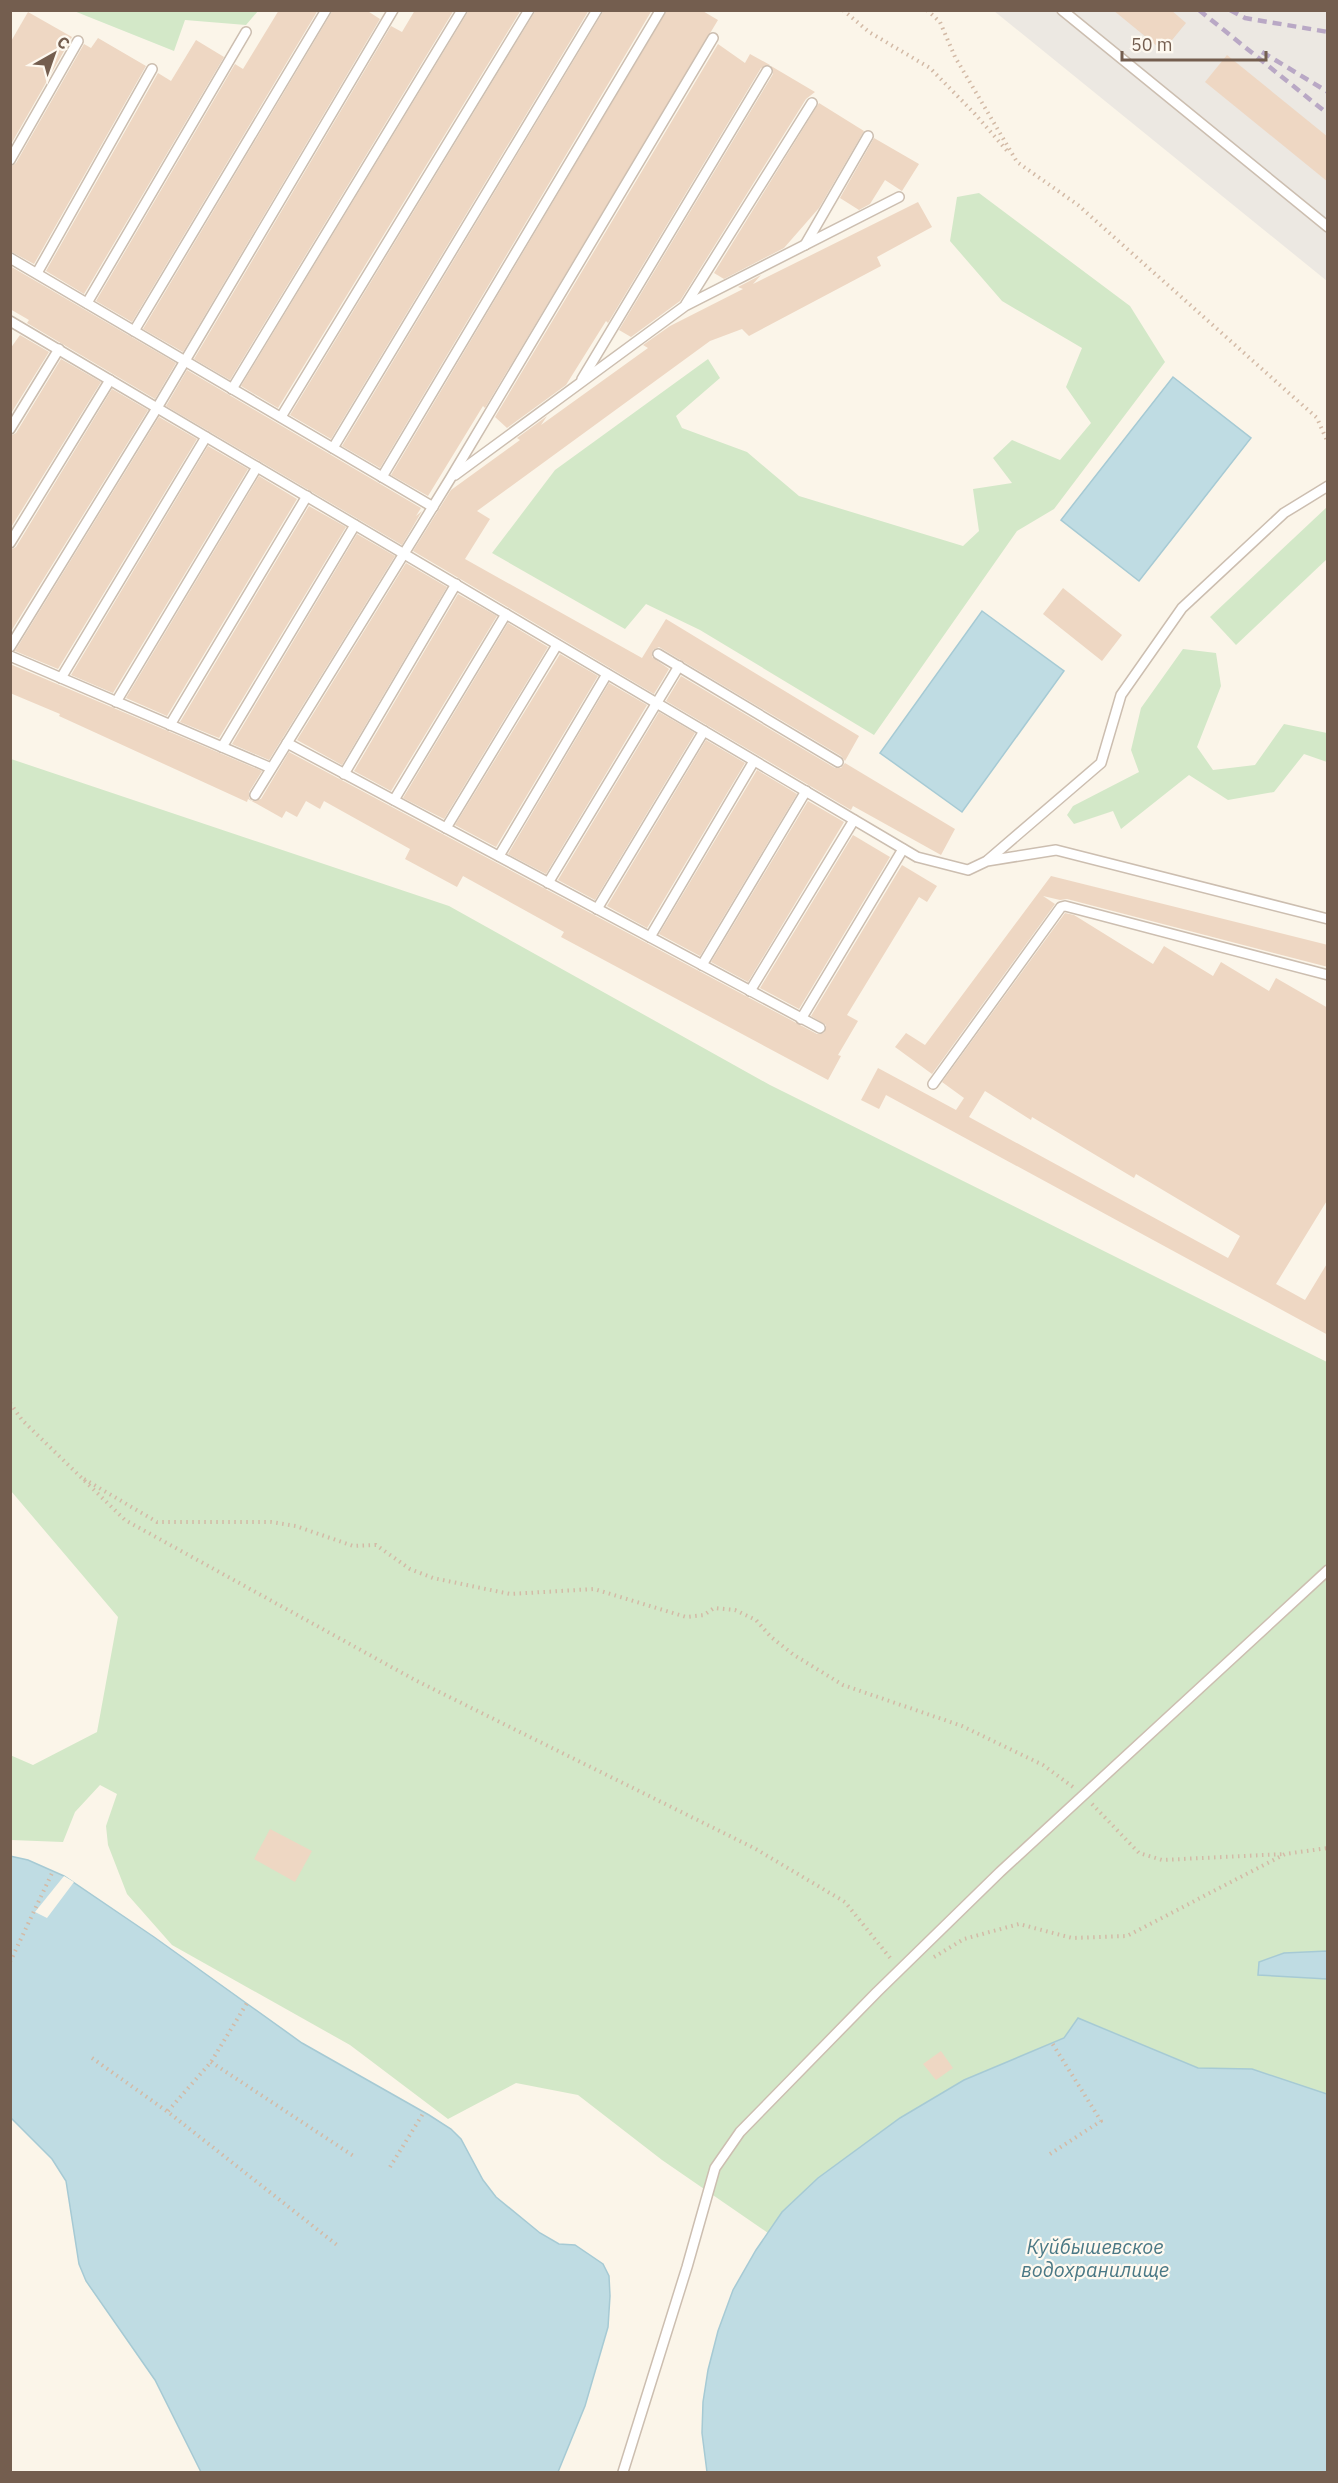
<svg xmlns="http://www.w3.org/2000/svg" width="1338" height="2483" viewBox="0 0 1338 2483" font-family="'IBM Plex Sans',sans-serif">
<rect width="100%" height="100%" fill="#fbf5e9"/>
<!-- industrial -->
<polygon fill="#ece8e2" points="994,11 1327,11 1327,281"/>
<!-- green -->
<g fill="#d3e8c8">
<polygon points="74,11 258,11 246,25 185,20 174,51"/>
<polygon points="979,193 1130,306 1165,362 1054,509 1017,531 874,735 700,630 646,604 625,629 492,553 555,470 708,359 720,378 676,416 682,428 747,452 799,496 963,546 979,531 973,489 1012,483 993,458 1012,440 1060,460 1091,423 1066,387 1082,348 1002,301 950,241 957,197"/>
<polygon points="1327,507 1327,559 1236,645 1210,617"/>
<polygon points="1183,649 1216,653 1221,686 1197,747 1213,770 1255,765 1284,724 1327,733 1327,762 1304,754 1274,792 1228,800 1189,775 1121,829 1113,811 1074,824 1067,815 1073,806 1139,772 1131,750 1141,708"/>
<polygon points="11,759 449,906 770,1085 1327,1362 1327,1951 1284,1953 1259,1962 1258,1974 1327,1979 1327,2094 1252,2069 1198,2068 1078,2018 1064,2038 964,2080 900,2118 818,2178 782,2212 768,2233 662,2160 578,2095 516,2083 448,2119 350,2045 172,1945 127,1894 108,1845 106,1826 117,1794 100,1785 75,1812 63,1842 11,1840 10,1755 33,1765 97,1732 118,1617 11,1491"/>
</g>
<!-- water -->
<g fill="#bfdce3" stroke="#a6cad4" stroke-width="1.5">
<polygon points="1173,377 1251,438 1139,581 1061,520"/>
<polygon points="982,611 1064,671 962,812 880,753"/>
<polygon points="10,1856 28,1860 64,1876 154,1937 302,2043 429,2115 451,2129 461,2139 483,2180 496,2197 540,2233 559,2244 575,2245 603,2264 609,2276 610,2296 608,2327 585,2406 558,2472 201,2472 155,2380 86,2281 79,2264 66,2181 52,2159 11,2118"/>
<polygon points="1327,1951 1327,1979 1258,1975 1259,1962 1284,1953"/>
<polygon points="1078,2018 1198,2068 1252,2069 1327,2094 1327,2472 707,2472 702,2433 703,2402 708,2370 718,2331 733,2290 756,2250 782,2212 818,2178 900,2118 964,2080 1064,2038"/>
</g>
<!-- pier -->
<polygon fill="#fbf5e9" points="64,1876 74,1882 47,1918 35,1912"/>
<!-- building -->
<g fill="#eed7c3" fill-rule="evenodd">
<polygon points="279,10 318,10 132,322 96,301 235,64 243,69"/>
<polygon points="333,10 366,10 380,19 183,352 143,329"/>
<polygon points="415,10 454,10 230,380 194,359 391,26 402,32"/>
<polygon points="469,10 521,10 278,408 241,386"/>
<polygon points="536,10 589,10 331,439 290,415"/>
<polygon points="604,10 652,10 380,468 342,446"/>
<polygon points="667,10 701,10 718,20 485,408 483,406 428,496 391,475"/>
<polygon points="1113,10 1171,10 1186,23 1163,51"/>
<polygon points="28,12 72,37 10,146 10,43"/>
<polygon points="98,38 146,66 34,264 10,251 10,167 16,163 84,44 91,48"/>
<polygon points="196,40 224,57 84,294 46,271 158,73 171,81"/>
<polygon points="718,44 745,63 750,54 770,65 761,68 608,323 606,321 566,385 507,428 495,417"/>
<polygon points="1227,55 1328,137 1328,182 1205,82"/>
<polygon points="771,66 815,92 806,99 680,301 631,337 619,330 773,74"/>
<polygon points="819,103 864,131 819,208 784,248 724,279 714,273"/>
<polygon points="874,138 919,164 902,191 885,180 870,204 859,210 840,198"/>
<polygon points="918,202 932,227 877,257 881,266 749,336 742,329 710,341 477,511 490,519 465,559 642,658 666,619 859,736 845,761 841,756 659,647 653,650 652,657 669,669 654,694 413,551 451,490 520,440 517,438 547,416 541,425 648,348 643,345 670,326 743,289 738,287 761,275 753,284"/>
<polygon points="10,266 176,363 155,399 27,323 29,320 10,309"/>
<polygon points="20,335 49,352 10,415 10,349"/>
<polygon points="61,359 101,382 10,529 10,436 16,433"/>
<polygon points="187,370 421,508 416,516 422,511 402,545 166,406"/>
<polygon points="112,389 148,410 10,633 10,550 16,547"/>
<polygon points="159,417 197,439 58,669 15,651"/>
<polygon points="208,446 248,469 113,693 71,675"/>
<polygon points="259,476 297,499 167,716 126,698"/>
<polygon points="309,506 346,527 219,738 180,722"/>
<polygon points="357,534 395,556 269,760 232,744"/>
<polygon points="406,563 447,587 342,765 297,740"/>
<polygon points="1063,588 1122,635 1102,661 1043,614"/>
<polygon points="458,594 497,616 391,791 354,771"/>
<polygon points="508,623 548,647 444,819 403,798"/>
<polygon points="560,654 598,676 496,847 455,825"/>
<polygon points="10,664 262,771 249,792 249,798 252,801 261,799 289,752 817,1034 824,1033 826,1025 811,1016 902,865 937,886 927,902 919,897 847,1015 858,1021 838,1055 841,1056 828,1080 561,937 564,932 463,876 457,887 405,859 410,849 324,801 320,809 306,801 297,817 286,811 282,818 248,799 247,802 59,716 60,714 10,693"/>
<polygon points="681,676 835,768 841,768 845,763 955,829 941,855 853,806 851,810 666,701"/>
<polygon points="609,683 647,705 546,874 508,854"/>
<polygon points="659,712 695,733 595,900 558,880"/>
<polygon points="706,740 745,763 647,928 607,906"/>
<polygon points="757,770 797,794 700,956 659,934"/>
<polygon points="808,801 844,822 748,982 711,962"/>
<polygon points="853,835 890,857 799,1009 760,988"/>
<polygon points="1051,876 1328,945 1328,967 1067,899 1060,900 1043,896 1055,904 932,1074 895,1047 906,1033 925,1045"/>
<path d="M1065 913 1074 915 1153 964 1164 946 1213 976 1221 962 1269 991 1276 978 1328 1008V1199L1276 1284 1305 1300 1328 1262V1335L886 1095 879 1109 861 1100 878 1068 956 1110 964 1098 942 1082ZM985 1091 1031 1120 1032 1117 1134 1178 1136 1174 1240 1236 1228 1258 969 1117Z"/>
<polygon points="270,1829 312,1851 295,1882 254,1859"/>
<polygon points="941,2051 953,2068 936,2080 923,2064"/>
</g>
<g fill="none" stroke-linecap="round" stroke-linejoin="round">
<defs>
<g id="service">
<polyline points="1062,10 1328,227"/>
<polyline points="10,160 78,41"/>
<polyline points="805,245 868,136"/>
<polyline points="10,258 433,507"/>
<polyline points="37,273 152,69"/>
<polyline points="87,303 246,32"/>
<polyline points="686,304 812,103"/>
<polyline points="10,321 917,857 968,870 987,861 1056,850 1328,919"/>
<polyline points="134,331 326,10"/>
<polyline points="582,379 767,71"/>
<polyline points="232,389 462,10"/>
<polyline points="281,417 529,10"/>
<polyline points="10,429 59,349"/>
<polyline points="333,448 597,10"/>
<polyline points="455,475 685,306 899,197"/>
<polyline points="382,477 660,11"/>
<polyline points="10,543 110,380"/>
<polyline points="10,647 157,408 393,10"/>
<polyline points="658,654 838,762"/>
<polyline points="10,656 271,768"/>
<polyline points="61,678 206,437"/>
<polyline points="116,702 257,467"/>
<polyline points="170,725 307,496"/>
<polyline points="287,743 820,1028"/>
<polyline points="222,747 355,525"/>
<polyline points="344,774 456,584"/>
<polyline points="255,795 450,479 713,38"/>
<polyline points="394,800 506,614"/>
<polyline points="446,828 557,645"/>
<polyline points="499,856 607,674"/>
<polyline points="988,860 1101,763 1121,695 1182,608 1284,513 1328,486"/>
<polyline points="548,883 679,666"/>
<polyline points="597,909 704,731"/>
<polyline points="650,937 754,761"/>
<polyline points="702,965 806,791"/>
<polyline points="750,991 854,820"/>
<polyline points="801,1019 903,849"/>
<polyline points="933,1084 1061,907 1065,906 1328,975"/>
<polyline points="623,2472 687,2267 715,2168 740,2132 877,1992 1000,1872 1328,1570"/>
</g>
</defs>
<!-- service casing -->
<use href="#service" stroke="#ccbeb0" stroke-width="12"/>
<!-- path -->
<g stroke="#d3baa6" stroke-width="4" stroke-dasharray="1.5 4.5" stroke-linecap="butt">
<polyline points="843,10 869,32 930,68 975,114 1009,153"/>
<polyline points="927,10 940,22 955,57 1017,162 1078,205 1317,418 1328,443"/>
<polyline points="10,1403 22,1420 125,1520 415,1680 754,1848 845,1902 891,1959"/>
<polyline points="84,1479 157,1522 271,1522 296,1526 353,1546 376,1545 410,1569 433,1578 510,1594 594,1589 686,1617 704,1615 714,1608 735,1610 756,1620 771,1637 794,1655 843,1685 962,1726 1043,1765 1073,1787"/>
<polyline points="1092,1804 1139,1853 1162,1860 1284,1854"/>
<polyline points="934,1957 964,1939 1019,1924 1072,1938 1127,1936 1285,1854 1328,1848"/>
<polyline points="10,1962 53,1871"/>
<polyline points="92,2058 168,2112 337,2245"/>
<polyline points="211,2062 355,2157"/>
<polyline points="168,2111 211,2062 247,2003"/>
<polyline points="1050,2154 1101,2121 1052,2043"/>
<polyline points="390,2167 424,2112"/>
</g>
<!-- service -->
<use href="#service" stroke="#fff" stroke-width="9"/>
<!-- rail -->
<g stroke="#b9a8c5" stroke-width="4.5" stroke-dasharray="9 6" stroke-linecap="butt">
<polyline points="1199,10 1328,114"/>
<polyline points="1230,10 1245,18 1328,32"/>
<polyline points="1262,52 1328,92"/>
</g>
</g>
<g text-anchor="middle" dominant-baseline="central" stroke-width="4.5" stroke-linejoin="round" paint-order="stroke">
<!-- water labels -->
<g font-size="20" font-style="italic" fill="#4a7885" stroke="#fef9f0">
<text x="1095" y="2246">Куйбышевское<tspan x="1095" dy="23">водохранилище</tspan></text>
</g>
</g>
<!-- border -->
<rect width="1338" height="2483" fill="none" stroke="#745e4f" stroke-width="24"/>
<!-- north arrow -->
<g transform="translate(54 54) rotate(40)" stroke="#fef9f0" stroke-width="4.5" paint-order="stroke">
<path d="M0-4.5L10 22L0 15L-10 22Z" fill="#745e4f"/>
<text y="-9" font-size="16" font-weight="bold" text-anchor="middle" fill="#745e4f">С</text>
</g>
<!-- scale -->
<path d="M1122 51v9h144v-9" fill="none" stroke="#745e4f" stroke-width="3"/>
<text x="1131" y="51" font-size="18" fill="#745e4f" stroke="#fef9f0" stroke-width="4.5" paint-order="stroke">50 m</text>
</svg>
